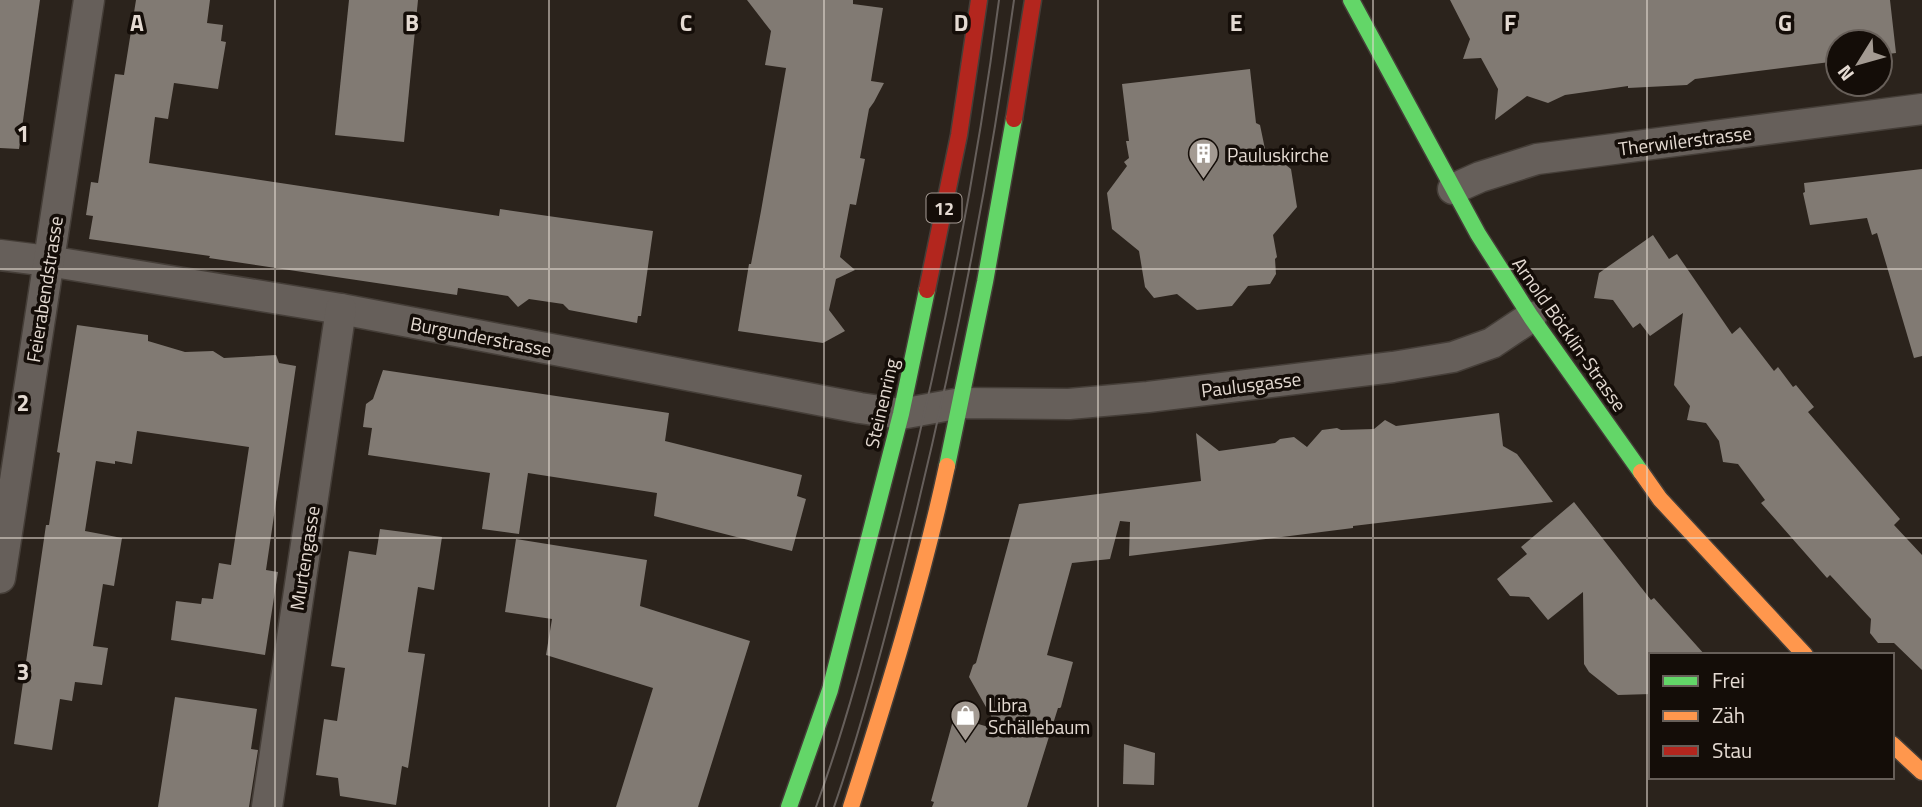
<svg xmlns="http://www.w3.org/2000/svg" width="1922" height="807" viewBox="0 0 1922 807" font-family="'Titillium Web',sans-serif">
<rect width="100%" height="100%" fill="#2b231c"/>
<!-- building -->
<g fill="#817a73">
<polygon points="0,0 40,0 19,149 0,148"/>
<polygon points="136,0 210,0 207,23 223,25 221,41 226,42 218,89 174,83 168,119 155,117 149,163 499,216 500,209 653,231 641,316 638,316 637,323 569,310 563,304 529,299 518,307 508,296 458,288 457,295 209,258 210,256 89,239 93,216 86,215 91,182 98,183 115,74 124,75"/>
<polygon points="349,0 418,0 404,142 335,135"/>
<polygon points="747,0 853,0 853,4 883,8 871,81 884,83 874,102 869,109 860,158 865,159 856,205 850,204 840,257 855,270 836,279 829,310 845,331 823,343 738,331 749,264 751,264 761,211 786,68 765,65 771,31"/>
<polygon points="1450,0 1890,0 1896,53 1880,55 1880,42 1838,42 1838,61 1695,79 1687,85 1628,88 1628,86 1565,95 1548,103 1527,96 1495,120 1498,89 1481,58 1463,59 1470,39"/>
<polygon points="1250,69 1256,123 1260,125 1265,149 1291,169 1297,207 1273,235 1277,257 1275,259 1276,274 1270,284 1248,286 1232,306 1197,310 1177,294 1154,298 1145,287 1139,251 1112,229 1107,193 1127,166 1124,162 1129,158 1126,141 1129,141 1122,84"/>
<polygon points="1922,169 1922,356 1914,358 1877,233 1872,235 1867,218 1810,225 1803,193 1805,192 1804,183"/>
<polygon points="1653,235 1669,259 1677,254 1732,334 1740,327 1774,371 1778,367 1793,387 1796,385 1814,407 1808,412 1900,519 1894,525 1922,555 1922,670 1894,643 1878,643 1870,633 1871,619 1830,575 1827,578 1761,503 1765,500 1738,464 1723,462 1719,441 1706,423 1687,420 1690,406 1674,385 1683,313 1650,336 1640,323 1633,328 1613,300 1594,298 1599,273"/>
<polygon points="77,325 148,335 148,341 185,352 213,351 224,358 276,355 279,363 296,366 266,570 278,572 265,655 171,640 176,601 201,604 202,598 213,599 219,563 231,565 249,447 137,431 132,464 115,461 115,464 96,461 85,531 122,538 114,586 103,584 93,646 108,648 102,685 75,682 72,701 60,699 52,750 14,744 46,525 49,525 60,453 57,452"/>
<polygon points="383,370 669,413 665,441 802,475 797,496 806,499 792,551 654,516 657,493 528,473 519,534 482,529 490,473 368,455 372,428 363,427 366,404 373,399"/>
<polygon points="1499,413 1503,446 1517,454 1553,502 1353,526 1353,528 1129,556 1130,522 1120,521 1110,559 1072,563 1047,655 1073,662 1061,707 1060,708 1058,708 1027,807 932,807 934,802 931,801 954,717 999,730 969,677 973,665 976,663 1019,504 1201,481 1196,433 1219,451 1275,443 1280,439 1294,437 1307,447 1322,430 1337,428 1341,430 1374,429 1385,420 1396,426"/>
<polygon points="1574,502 1651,600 1654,598 1705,655 1651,655 1651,694 1618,695 1589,672 1584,664 1583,592 1548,620 1529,597 1510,596 1497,579 1527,554 1521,547"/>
<polygon points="380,529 442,537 434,590 418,587 408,652 425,654 408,768 402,766 396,805 340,796 338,778 316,775 324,719 337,721 345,668 331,666 349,551 376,555"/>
<polygon points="516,539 647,560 640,606 750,641 698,807 616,807 653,688 546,655 552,619 505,612"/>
<polygon points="175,697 257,709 251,749 258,750 249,807 158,807"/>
<polygon points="1124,744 1155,753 1154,785 1123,784"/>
</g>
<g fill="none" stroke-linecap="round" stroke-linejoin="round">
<defs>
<g id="street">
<polyline points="1453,189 1480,177 1537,159 1922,109"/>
<polyline points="0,255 48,261 341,309 860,408 901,414 961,403 1069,404 1148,397 1393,367 1453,357 1492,343 1531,317"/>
<polyline points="0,578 89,0"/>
<polyline points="267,807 341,309"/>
</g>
<g id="fast">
<polyline points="1351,0 1478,234 1531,317 1641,472"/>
<polyline points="947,466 985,282 1014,119"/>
<polyline points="789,807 830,690 901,414 927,290"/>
</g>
<g id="slow">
<polyline points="1641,472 1660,499 1805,655"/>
<polyline points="1892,744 1922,772"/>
<path d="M851 807C887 694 922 582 947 466"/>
</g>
<g id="jam">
<polyline points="1014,119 1033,0"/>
<polyline points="927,290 959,135 979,0"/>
</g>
</defs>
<!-- street casing -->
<use href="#street" stroke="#453e38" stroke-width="33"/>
<!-- fast casing -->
<use href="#fast" stroke="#453e38" stroke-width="19"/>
<!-- slow casing -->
<use href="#slow" stroke="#453e38" stroke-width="19"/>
<!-- jam casing -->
<use href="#jam" stroke="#453e38" stroke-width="19"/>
<!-- street -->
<use href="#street" stroke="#665f5a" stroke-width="30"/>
<!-- fast -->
<use href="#fast" stroke="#63d668" stroke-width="16"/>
<!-- slow -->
<use href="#slow" stroke="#ff974d" stroke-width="16"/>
<!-- jam -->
<use href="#jam" stroke="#b3261e" stroke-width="16"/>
<!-- tram -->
<g stroke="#665f5b" stroke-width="2">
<path d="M816 807C849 717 872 624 896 531 940 357 976 179 999 0"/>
<path d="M834 807C866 714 891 617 914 521 956 349 990 175 1014 0"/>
</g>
</g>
<!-- grid -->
<path fill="none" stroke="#e4dad2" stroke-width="2" stroke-opacity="0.55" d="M275 0V807M549 0V807M824 0V807M1098 0V807M1373 0V807M1647 0V807M0 269H1922M0 538H1922"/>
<!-- icons -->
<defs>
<symbol id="building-pin" viewBox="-11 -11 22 30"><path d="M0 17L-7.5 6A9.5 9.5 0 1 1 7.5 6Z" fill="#a39a92" stroke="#140d08"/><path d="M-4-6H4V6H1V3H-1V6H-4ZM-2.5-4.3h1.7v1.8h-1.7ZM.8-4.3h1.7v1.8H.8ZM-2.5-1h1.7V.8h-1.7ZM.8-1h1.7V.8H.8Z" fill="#fff"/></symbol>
<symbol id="shop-pin" viewBox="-11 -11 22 30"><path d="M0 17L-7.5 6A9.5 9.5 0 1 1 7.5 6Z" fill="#a39a92" stroke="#140d08"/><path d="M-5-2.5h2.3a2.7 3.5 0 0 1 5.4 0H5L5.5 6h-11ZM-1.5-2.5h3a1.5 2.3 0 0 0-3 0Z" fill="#fff"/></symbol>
</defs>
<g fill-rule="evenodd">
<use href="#building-pin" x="1186" y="136" width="35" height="47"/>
<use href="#shop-pin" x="948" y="698" width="35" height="47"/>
</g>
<g text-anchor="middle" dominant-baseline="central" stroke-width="7" stroke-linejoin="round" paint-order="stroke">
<!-- shield labels -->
<rect fill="#140d08" stroke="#a69c95" stroke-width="2" x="926.5" y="193.5" width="35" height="29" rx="5"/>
<g font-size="18" font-weight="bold" fill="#e4dad2">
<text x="944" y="208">12</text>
</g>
<!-- street labels -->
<g font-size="19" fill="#e4dad2" stroke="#140d08">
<text transform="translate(1685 140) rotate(-7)">Therwilerstrasse</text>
<text transform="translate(44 289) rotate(-81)">Feierabendstrasse</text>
<text transform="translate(1570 334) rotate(55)">Arnold Böcklin-Strasse</text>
<text transform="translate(481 336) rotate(11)">Burgunderstrasse</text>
<text transform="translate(1251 384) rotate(-7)">Paulusgasse</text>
<text transform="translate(881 403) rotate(-77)">Steinenring</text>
<text transform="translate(304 558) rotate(-81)">Murtengasse</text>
</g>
<!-- poi labels -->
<g font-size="19" fill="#e4dad2" stroke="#140d08" text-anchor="start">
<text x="1227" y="154">Pauluskirche</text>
<text x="988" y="704">Libra<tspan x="988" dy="22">Schällebaum</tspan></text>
</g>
</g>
<g font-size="23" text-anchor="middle" font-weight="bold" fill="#e4dad2" stroke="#140d08" stroke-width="7" stroke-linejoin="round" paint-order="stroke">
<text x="137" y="31">A</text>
<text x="412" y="31">B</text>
<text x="686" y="31">C</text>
<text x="961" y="31">D</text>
<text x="1236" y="31">E</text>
<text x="1510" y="31">F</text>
<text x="1785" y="31">G</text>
<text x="23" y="142">1</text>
<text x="23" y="411">2</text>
<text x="23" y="680">3</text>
</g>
<!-- legend -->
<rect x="1649" y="653" width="245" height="126" fill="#140d08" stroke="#675f59" stroke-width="2"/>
<rect x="1663" y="676" width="35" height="10" fill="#63d668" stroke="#675f59" stroke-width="2"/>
<text x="1712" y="688" font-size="21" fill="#e4dad2">Frei</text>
<rect x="1663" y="711" width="35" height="10" fill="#ff974d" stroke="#675f59" stroke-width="2"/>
<text x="1712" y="723" font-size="21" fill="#e4dad2">Zäh</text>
<rect x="1663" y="746" width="35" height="10" fill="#b3261e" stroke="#675f59" stroke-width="2"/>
<text x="1712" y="758" font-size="21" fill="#e4dad2">Stau</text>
<!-- north arrow -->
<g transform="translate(1859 63) rotate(233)"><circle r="33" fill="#140d08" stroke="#675f59" stroke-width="2"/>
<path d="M0-5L12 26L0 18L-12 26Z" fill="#a39a92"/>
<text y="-10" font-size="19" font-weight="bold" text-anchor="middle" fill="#e4dad2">N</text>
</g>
</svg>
